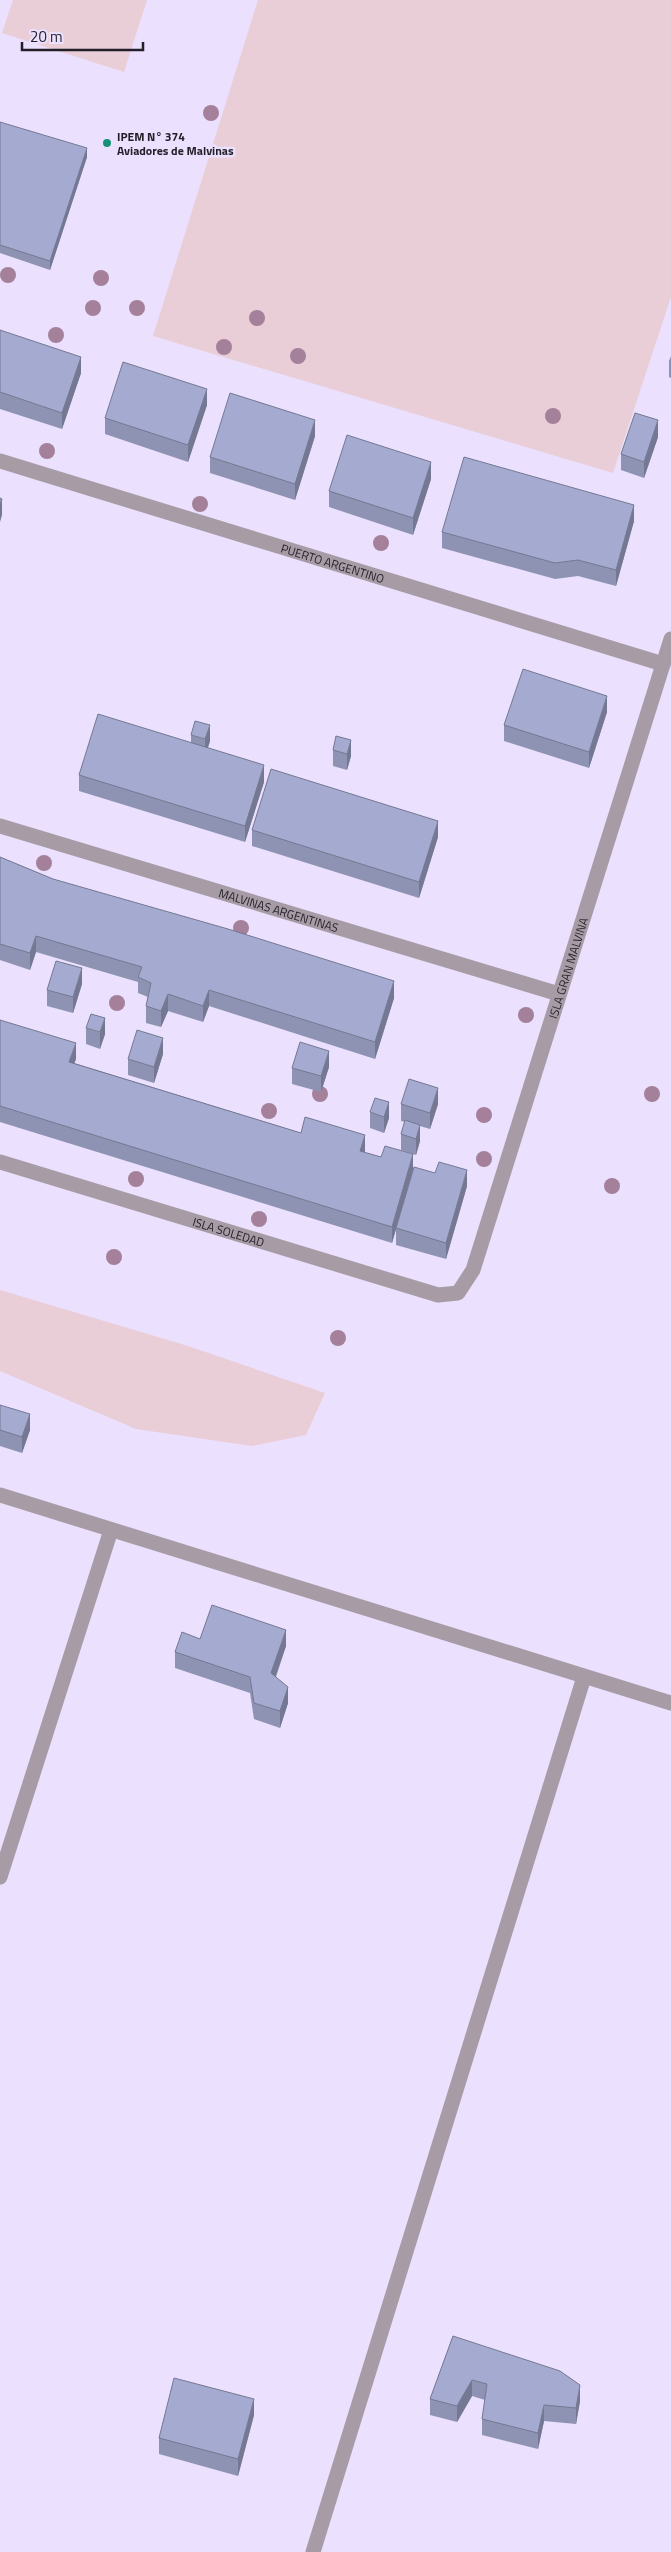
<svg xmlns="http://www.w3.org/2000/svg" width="671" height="2552" viewBox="0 0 671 2552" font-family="'Titillium Web',sans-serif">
<rect width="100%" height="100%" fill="#ebe0fd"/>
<!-- green -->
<g fill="#e9cdd7">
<polygon points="13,0 147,0 124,72 2,33"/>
<polygon points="258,0 671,0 671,297 613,473 153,336"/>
<polygon points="0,1290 188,1346 325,1393 306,1435 252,1446 136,1429 0,1371"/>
</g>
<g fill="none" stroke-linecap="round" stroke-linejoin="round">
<!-- minor -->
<g stroke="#a79ca6" stroke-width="15">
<path id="s1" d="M0 461 663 664"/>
<path id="s2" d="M0 826 559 994"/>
<path id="s3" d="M0 1162 438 1295 458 1293 473 1270 671 639"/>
<polyline points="0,1495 671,1703"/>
<polyline points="0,1877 111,1530"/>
<polyline points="313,2552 584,1677"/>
</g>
</g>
<!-- trees -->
<g fill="#a4809a">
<circle cx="211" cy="113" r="8"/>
<circle cx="8" cy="275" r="8"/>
<circle cx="101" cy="278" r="8"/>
<circle cx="93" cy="308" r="8"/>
<circle cx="137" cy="308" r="8"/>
<circle cx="257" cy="318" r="8"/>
<circle cx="56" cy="335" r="8"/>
<circle cx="224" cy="347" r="8"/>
<circle cx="298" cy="356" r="8"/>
<circle cx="553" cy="416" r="8"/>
<circle cx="47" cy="451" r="8"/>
<circle cx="200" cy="504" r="8"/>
<circle cx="381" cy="543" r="8"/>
<circle cx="44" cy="863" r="8"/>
<circle cx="241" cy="928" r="8"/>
<circle cx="117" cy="1003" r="8"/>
<circle cx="526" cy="1015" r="8"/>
<circle cx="320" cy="1094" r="8"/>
<circle cx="652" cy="1094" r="8"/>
<circle cx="269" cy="1111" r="8"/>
<circle cx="484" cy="1115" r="8"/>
<circle cx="484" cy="1159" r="8"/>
<circle cx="136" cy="1179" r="8"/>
<circle cx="612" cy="1186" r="8"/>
<circle cx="259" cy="1219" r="8"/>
<circle cx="114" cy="1257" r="8"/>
<circle cx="338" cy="1338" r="8"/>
</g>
<!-- wall -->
<g fill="#8e93b3">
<polygon points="0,122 87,157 50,270 0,253"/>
<polygon points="0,330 81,373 62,429 0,409"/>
<polygon points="671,356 671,378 669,377 669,361"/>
<polygon points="207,405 188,462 105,434 105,418"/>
<polygon points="315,436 295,500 210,473 210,457"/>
<polygon points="658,437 644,478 621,470 621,454"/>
<polygon points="431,479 413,535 329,507 329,491"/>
<polygon points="634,521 616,586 578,576 555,579 442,548 442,532"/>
<polygon points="607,712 589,768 504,741 504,725"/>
<polygon points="191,735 210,741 208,748 264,782 245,842 79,791 79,775 191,743"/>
<polygon points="336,736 351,756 347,770 333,766 333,750"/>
<polygon points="252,830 438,837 419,898 252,846"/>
<polygon points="0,857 53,879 394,998 375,1059 209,1006 203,1022 168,1011 161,1027 146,1023 146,1006 148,997 138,993 138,982 36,952 30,970 0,960"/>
<polygon points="82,984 73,1013 47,1006 47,990"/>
<polygon points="0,1020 76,1059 74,1063 301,1133 365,1151 365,1153 413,1170 392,1243 0,1122"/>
<polygon points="86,1028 105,1034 100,1049 86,1044"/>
<polygon points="163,1054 154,1083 128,1075 128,1059"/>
<polygon points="329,1067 321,1092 292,1084 292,1068"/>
<polygon points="401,1104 438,1104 430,1129 420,1126 420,1141 416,1155 401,1150 401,1134 405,1122 401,1121"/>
<polygon points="370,1112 389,1118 384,1133 370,1128"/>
<polygon points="467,1186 446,1259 396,1245 396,1228"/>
<polygon points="0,1405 30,1430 22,1453 0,1446"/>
<polygon points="200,1639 286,1646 276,1677 288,1703 280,1728 254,1719 250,1693 175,1668 175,1652"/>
<polygon points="453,2336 580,2401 576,2424 544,2421 538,2449 482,2435 482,2419 485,2400 472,2396 457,2422 430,2415 430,2399"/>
<polygon points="254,2415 238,2476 159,2454 159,2438"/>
</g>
<!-- shaded-wall -->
<g fill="#747892">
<polygon points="87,148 87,157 50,270 50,261"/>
<polygon points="81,357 81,373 62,429 62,413"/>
<polygon points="207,389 207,405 188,462 188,445"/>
<polygon points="315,420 315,436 295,500 295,484"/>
<polygon points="658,420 658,437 644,478 644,462"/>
<polygon points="431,462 431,479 413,535 413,518"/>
<polygon points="2,499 2,515 0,522 0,506"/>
<polygon points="634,505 634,521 616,586 616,570"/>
<polygon points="607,696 607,712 589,768 589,752"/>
<polygon points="210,725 210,741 205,755 205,739"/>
<polygon points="351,740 351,756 347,770 347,754"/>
<polygon points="264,765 264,782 245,842 245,826"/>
<polygon points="438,821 438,837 419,898 419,882"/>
<polygon points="36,936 36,952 30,970 30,953"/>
<polygon points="82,968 82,984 73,1013 73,997"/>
<polygon points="394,981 394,998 375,1059 375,1042"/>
<polygon points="209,990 209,1006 203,1022 203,1006"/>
<polygon points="168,994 168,1011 161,1027 161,1011"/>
<polygon points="105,1018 105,1034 100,1049 100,1032"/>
<polygon points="163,1038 163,1054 154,1083 154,1067"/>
<polygon points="76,1043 76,1059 69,1078 69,1062"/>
<polygon points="329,1051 329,1067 321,1092 321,1076"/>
<polygon points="438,1088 438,1104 430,1129 430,1113"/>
<polygon points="389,1102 389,1118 384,1133 384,1117"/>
<polygon points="420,1125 420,1141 416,1155 416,1139"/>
<polygon points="365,1135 365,1151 360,1167 360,1151"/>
<polygon points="413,1154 413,1170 392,1243 392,1227"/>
<polygon points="467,1170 467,1186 446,1259 446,1243"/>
<polygon points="30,1414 30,1430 22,1453 22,1437"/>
<polygon points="286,1630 286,1646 271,1689 271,1673"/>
<polygon points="288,1687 288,1703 280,1728 280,1711"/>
<polygon points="472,2380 472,2396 457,2422 457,2406"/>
<polygon points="580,2385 580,2401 576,2424 576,2408"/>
<polygon points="254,2399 254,2415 238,2476 238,2459"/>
<polygon points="544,2405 544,2421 538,2449 538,2433"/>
</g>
<!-- building -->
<g fill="#a5abd0" stroke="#747892">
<polygon points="0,122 87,148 50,261 0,245"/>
<polygon points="0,330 81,357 62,413 0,392"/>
<polygon points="123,362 207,389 188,445 105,418"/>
<polygon points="230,393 315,420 295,484 210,457"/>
<polygon points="635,413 658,420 644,462 621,454"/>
<polygon points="347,435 431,462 413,518 329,491"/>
<polygon points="464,457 634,505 616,570 578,560 555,563 442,532"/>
<polygon points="0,498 2,499 0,506"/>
<polygon points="523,669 607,696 589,752 504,725"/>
<polygon points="98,714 264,765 245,826 79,775"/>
<polygon points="195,721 210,725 205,739 191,735"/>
<polygon points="336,736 351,740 347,754 333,750"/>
<polygon points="271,769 438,821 419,882 252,830"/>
<polygon points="0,857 53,879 228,929 394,981 375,1042 209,990 203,1006 168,994 161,1011 146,1006 151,983 138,977 142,967 36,936 30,953 0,944"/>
<polygon points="56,961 82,968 73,997 47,990"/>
<polygon points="91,1014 105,1018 100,1032 86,1028"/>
<polygon points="0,1020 76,1043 69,1062 301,1133 305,1117 365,1135 360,1151 381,1157 385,1146 413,1154 392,1227 0,1106"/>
<polygon points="137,1030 163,1038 154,1067 128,1059"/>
<polygon points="300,1042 329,1051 321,1076 292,1068"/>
<polygon points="409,1079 438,1088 430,1113 401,1104"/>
<polygon points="375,1098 389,1102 384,1117 370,1112"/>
<polygon points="405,1120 420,1125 416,1139 401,1134"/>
<polygon points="439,1162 467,1170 446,1243 396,1228 414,1167 435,1173"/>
<polygon points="0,1405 30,1414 22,1437 0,1430"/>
<polygon points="212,1605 286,1630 271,1673 288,1687 280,1711 254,1703 250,1677 175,1652 182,1632 200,1639"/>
<polygon points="453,2336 560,2371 580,2385 576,2408 544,2405 538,2433 482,2419 487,2384 472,2380 457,2406 430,2399"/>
<polygon points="174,2378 254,2399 238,2459 159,2438"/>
</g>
<!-- markers -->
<circle fill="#159178" stroke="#ebe0fd" stroke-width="2" cx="107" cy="143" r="5"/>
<g text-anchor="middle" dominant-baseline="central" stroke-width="5" stroke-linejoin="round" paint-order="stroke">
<!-- poi labels -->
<g font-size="12" font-weight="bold" fill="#231f29" stroke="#ebe0fd" text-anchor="start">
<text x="117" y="136">IPEM N° 374<tspan x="117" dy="14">Aviadores de Malvinas</tspan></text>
</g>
<!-- street labels -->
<g font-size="12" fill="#231f29" stroke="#ebe0fd">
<text stroke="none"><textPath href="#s1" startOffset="348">PUERTO ARGENTINO</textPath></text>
<text stroke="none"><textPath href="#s2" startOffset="291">MALVINAS ARGENTINAS</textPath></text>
<text stroke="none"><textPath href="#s3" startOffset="822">ISLA GRAN MALVINA</textPath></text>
<text stroke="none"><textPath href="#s3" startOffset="239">ISLA SOLEDAD</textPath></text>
</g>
</g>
<!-- scale -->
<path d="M22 42v8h121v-8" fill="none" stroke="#231f29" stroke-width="2.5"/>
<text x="30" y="42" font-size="15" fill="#231f29" stroke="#ebe0fd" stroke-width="4" paint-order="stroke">20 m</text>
</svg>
